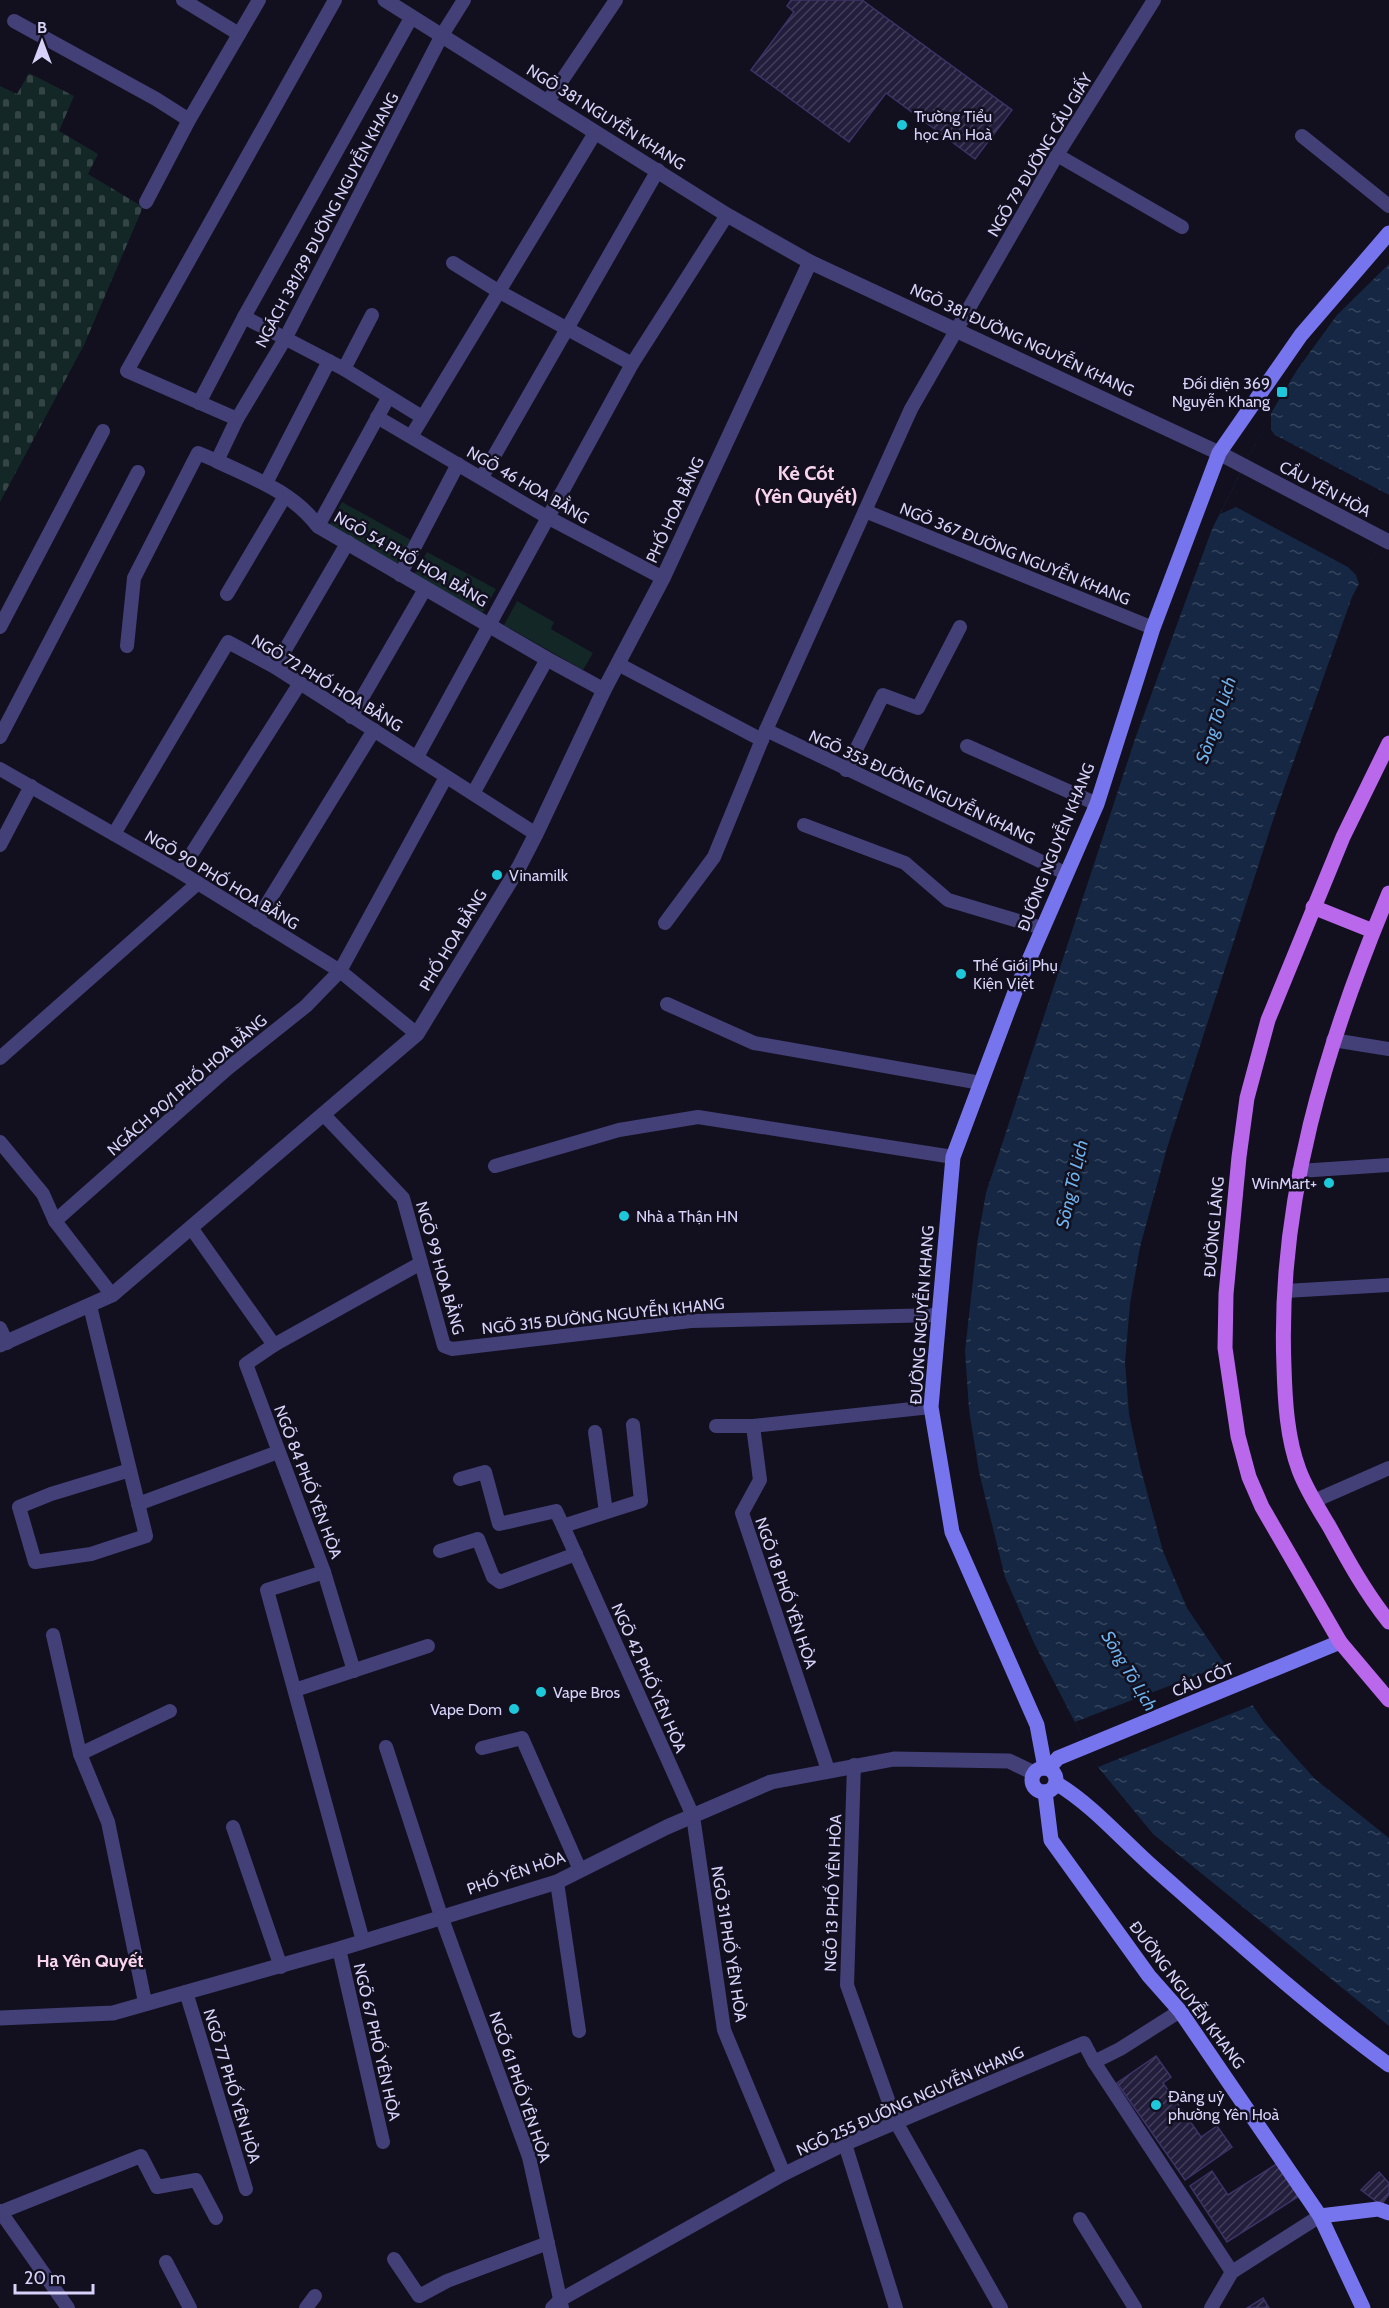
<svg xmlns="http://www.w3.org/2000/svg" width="1389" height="2308" viewBox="0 0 1389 2308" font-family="Cabin,sans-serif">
<defs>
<pattern id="cemetery-stones" width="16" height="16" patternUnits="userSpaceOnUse" patternTransform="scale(1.5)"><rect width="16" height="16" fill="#132726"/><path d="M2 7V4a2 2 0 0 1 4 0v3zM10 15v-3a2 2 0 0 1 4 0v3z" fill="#354546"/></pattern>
<pattern id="water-ripples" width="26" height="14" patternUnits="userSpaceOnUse" patternTransform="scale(1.5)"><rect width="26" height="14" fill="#152742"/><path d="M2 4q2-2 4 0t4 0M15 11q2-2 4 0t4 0" fill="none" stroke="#36455e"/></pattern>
<pattern id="building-hatch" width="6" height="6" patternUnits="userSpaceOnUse" patternTransform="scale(1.5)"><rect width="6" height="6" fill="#241e3d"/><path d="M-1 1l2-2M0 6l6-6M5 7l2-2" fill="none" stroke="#433e5a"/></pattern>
</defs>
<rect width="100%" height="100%" fill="#120f1e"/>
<!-- cemetery -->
<polygon fill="url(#cemetery-stones)" points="29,73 74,96 59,131 98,154 88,174 143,207 84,345 0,502 0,86 17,94"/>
<!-- green -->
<g fill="#132726">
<polygon points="342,502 411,540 397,564 328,527"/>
<polygon points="427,552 496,589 482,614 413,576"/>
<polygon points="517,601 554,622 551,629 593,653 583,670 504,625"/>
</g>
<!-- water -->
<polygon fill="url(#water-ripples)" points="1389,264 1389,526 1352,597 1276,811 1167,1148 1140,1247 1130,1304 1125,1362 1129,1414 1140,1466 1163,1551 1187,1608 1264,1722 1315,1779 1389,1838 1389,2026 1153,1834 1098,1767 1034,1643 1005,1577 979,1472 969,1410 965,1351 977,1244 986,1193 1135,739 1212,529 1271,413 1297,370 1337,315"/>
<!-- pier -->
<g fill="#120f1e">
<polygon points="1271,413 1271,430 1275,435 1389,495 1389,526 1359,584 1356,575 1348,567 1236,507 1220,514"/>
<polygon points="1224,1665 1253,1705 1098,1767 1075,1722"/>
</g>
<!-- building -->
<g fill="url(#building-hatch)" stroke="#3c3366" stroke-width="1.5">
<polygon points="791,0 862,0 1012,110 975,159 886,93 849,142 751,70 794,12 787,6"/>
<polygon points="1156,2056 1171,2077 1163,2083 1201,2137 1217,2126 1232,2147 1185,2180 1117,2083"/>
<polygon points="1278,2163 1299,2196 1227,2242 1190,2186 1212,2171 1228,2195"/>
<polygon points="1379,2172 1389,2183 1389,2194 1381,2205 1361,2190"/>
<polygon points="1263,2298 1269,2308 1247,2308"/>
</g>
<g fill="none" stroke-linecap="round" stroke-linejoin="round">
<!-- lane -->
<g stroke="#424077" stroke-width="14">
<polyline points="183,0 239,34"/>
<polyline points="14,21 156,99 189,120"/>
<polyline points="548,101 616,0"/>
<polyline points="1302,136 1389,206"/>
<polyline points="1057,155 1182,227"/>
<polyline points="146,202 189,120 259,0"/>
<polyline points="453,263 498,291 632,364"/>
<polyline points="244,317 344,369 422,417"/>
<polyline points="344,369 372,315"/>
<polyline points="199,403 244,317 411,18"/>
<polyline points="377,417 547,517 663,578"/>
<polyline points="237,419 285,339 442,35 464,0"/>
<polyline points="412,435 595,133"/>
<polyline points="482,477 658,170"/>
<polyline points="266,483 329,361"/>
<polyline points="865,511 1153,628"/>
<polyline points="318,526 388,398"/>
<polyline points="400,575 458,464"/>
<polyline points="227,594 285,496"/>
<polyline points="0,627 103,431"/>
<polyline points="127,646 134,578 198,453 217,461 237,419 127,371 335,0"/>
<polyline points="618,664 762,740"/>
<polyline points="275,667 348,542"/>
<polyline points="351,717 425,589"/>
<polyline points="766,730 1065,873"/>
<polyline points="0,737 138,472"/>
<polyline points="967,746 1097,804"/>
<polyline points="417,757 632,364 727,215"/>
<polyline points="0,769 180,872 340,971 417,1034"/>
<polyline points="846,770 883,695 918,708 960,627"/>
<polyline points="474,792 547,659"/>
<polyline points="804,825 905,863 948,900 1042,928"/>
<polyline points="114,834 228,642 275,667 536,834"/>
<polyline points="0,845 31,786"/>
<polyline points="180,872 300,683"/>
<polyline points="257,920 374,730"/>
<polyline points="665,923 714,857 766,730 911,409 1057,155 1154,0"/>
<polyline points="667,1004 754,1043 981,1083"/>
<polyline points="1333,1040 1389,1049"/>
<polyline points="0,1058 198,883"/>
<polyline points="324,1115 403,1198 444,1346 452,1349 691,1321 938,1315"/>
<polyline points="0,1142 43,1194 55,1221 112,1295"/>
<polyline points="495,1166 619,1130 698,1117 953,1157"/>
<polyline points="1299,1171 1389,1165"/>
<polyline points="55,1221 227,1069 306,1006 340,971 446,777"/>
<polyline points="192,1229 274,1345"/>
<polyline points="1285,1291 1389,1285"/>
<path d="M90 1306C109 1383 127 1460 146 1536L91 1554 35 1562 19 1507 51 1494 130 1470"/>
<polyline points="0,1328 7,1343"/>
<polyline points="716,1426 753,1426 931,1407"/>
<polyline points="753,1426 760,1480 742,1513 828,1770"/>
<polyline points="595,1432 606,1512"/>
<polyline points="460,1479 485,1472 499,1524 556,1511 563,1526 693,1816 724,2030 784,2174"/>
<polyline points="1314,1501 1389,1468"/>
<polyline points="138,1504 278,1452"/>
<polyline points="563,1526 641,1501 633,1425"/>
<polyline points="440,1551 478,1539 493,1577 500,1582 576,1554"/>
<polyline points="324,1572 267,1590 363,1941"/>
<polyline points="53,1635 80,1754 108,1822 145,2002"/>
<polyline points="354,1671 324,1572 246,1364 274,1345 421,1263"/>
<polyline points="295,1690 428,1646"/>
<polyline points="386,1747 441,1916 529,2157 562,2308"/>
<polyline points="482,1748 522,1738 580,1870"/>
<polyline points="80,1754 170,1711"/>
<polyline points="854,1765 847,1985 896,2122 1001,2308"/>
<polyline points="233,1827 281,1967"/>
<polyline points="557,1882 579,2031"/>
<polyline points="339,1949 383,2142"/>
<polyline points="186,1992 246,2189"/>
<polyline points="1094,2062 1232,2272"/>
<polyline points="845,2144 896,2308"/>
<polyline points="0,2211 68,2308"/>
<polyline points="1,2212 141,2156 157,2187 196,2180 216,2218"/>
<polyline points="1080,2219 1135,2308"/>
<polyline points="394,2259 419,2296 447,2281 548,2243"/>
<polyline points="166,2262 190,2308"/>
<polyline points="306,2308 315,2296"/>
<polyline points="552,2308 560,2300 784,2174 845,2144 1084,2043 1094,2062 1120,2049 1180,2011"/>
<polyline points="1211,2308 1232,2272 1320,2216"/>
</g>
<!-- street -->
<g stroke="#424077" stroke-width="15">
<polyline points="385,0 727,215 810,262 1219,453 1389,542"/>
<path d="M217 461C255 479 292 492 318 526L547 659 604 690"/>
<polyline points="0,1345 112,1295 417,1034 519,867 536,834 604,690 663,578 810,262"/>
<polyline points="0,2018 113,2013 339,1949 557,1882 667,1827 771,1782 894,1759 1009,1761 1034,1773"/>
</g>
<!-- secondary -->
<g stroke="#7775ed" stroke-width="15">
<circle cx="1044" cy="1780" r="12"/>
<polyline points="1045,1768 1037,1725 952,1532 931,1407 953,1157 1015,992 1097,804 1153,628 1219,453 1301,335 1389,233"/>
<polyline points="1049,1768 1058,1758 1340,1642"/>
<path d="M1056 1783C1094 1806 1122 1840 1155 1869 1232 1937 1307 2005 1389 2065"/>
<polyline points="1045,1792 1051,1840 1149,1976 1180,2011 1320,2216 1363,2308"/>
<polyline points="1320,2216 1378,2209 1389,2213"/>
</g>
<!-- primary -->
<g stroke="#b967eb" stroke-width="15">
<polyline points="1389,743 1343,837 1268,1020 1247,1098 1239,1157 1226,1294 1225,1348 1238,1436 1249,1477 1262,1507 1340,1642 1389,1700"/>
<path d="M1389 893C1326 1044 1277 1202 1284 1367 1285 1401 1287 1438 1299 1470 1306 1489 1318 1508 1329 1526 1347 1559 1365 1592 1389 1622"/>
<polyline points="1313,907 1373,931"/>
</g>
</g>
<!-- markers -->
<g fill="#1dc8da" stroke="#120f1e" stroke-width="2">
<circle cx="902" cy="125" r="6"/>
<rect x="1276" y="386" width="12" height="12" rx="3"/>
<circle cx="497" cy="875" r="6"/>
<circle cx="961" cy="974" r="6"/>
<circle cx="1329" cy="1183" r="6"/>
<circle cx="624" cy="1216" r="6"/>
<circle cx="541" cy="1692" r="6"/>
<circle cx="514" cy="1709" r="6"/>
<circle cx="1156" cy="2105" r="6"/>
</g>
<g text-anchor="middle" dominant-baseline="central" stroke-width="5" stroke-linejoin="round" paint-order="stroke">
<!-- poi labels -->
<g font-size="16" fill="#d6d2f9" stroke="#120f1e" text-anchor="start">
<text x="914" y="116">Trường Tiểu<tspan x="914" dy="18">học An Hoà</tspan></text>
<text x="1270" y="383" text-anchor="end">Đối diện 369<tspan x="1270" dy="18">Nguyễn Khang</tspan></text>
<text x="509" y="875">Vinamilk</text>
<text x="973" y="965">Thế Giới Phụ<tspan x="973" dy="18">Kiện Việt</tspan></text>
<text x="1317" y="1183" text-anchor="end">WinMart+</text>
<text x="636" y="1216">Nhà a Thận HN</text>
<text x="553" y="1692">Vape Bros</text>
<text x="502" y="1709" text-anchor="end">Vape Dom</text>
<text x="1168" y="2096">Đảng uỷ<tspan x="1168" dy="18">phường Yên Hoà</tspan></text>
</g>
<!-- street labels -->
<g font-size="16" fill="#d6d2f9" stroke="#120f1e">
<text transform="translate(606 117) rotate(32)">NGÕ 381 NGUYỄN KHANG</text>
<text transform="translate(1040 155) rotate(-59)">NGÕ 79 ĐƯỜNG CẦU GIẤY</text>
<text transform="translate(327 220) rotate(-62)">NGÁCH 381/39 ĐƯỜNG NGUYỄN KHANG</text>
<text transform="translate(1022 340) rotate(25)">NGÕ 381 ĐƯỜNG NGUYỄN KHANG</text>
<text transform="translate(528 485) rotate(30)">NGÕ 46 HOA BẰNG</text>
<text transform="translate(1325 489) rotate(28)">CẦU YÊN HÒA</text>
<text transform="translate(675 510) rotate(-65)">PHỐ HOA BẰNG</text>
<text transform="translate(1015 554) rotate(22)">NGÕ 367 ĐƯỜNG NGUYỄN KHANG</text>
<text transform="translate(411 559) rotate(30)">NGÕ 54 PHỐ HOA BẰNG</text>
<text transform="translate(327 683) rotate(31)">NGÕ 72 PHỐ HOA BẰNG</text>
<text transform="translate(922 787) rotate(25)">NGÕ 353 ĐƯỜNG NGUYỄN KHANG</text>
<text transform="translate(1056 847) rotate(-68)">ĐƯỜNG NGUYỄN KHANG</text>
<text transform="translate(222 880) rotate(31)">NGÕ 90 PHỐ HOA BẰNG</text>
<text transform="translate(453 940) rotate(-59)">PHỐ HOA BẰNG</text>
<text transform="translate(187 1085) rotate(-41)">NGÁCH 90/1 PHỐ HOA BẰNG</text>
<text transform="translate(1214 1227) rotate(-85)">ĐƯỜNG LÁNG</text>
<text transform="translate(440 1268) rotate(74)">NGÕ 99 HOA BẰNG</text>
<text transform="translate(922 1315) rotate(-86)">ĐƯỜNG NGUYỄN KHANG</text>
<text transform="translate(603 1316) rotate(-6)">NGÕ 315 ĐƯỜNG NGUYỄN KHANG</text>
<text transform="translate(308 1482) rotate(69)">NGÕ 84 PHỐ YÊN HÒA</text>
<text transform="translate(786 1593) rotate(71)">NGÕ 18 PHỐ YÊN HÒA</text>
<text transform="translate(649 1678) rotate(66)">NGÕ 42 PHỐ YÊN HÒA</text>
<text transform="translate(1203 1680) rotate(-22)">CẦU CÓT</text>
<text transform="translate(516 1873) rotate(-19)">PHỐ YÊN HÒA</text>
<text transform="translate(833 1893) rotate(-88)">NGÕ 13 PHỐ YÊN HÒA</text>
<text transform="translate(729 1944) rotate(81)">NGÕ 31 PHỐ YÊN HÒA</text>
<text transform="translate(1187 1995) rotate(53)">ĐƯỜNG NGUYỄN KHANG</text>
<text transform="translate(377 2042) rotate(77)">NGÕ 67 PHỐ YÊN HÒA</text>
<text transform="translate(232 2086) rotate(73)">NGÕ 77 PHỐ YÊN HÒA</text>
<text transform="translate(520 2087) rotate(71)">NGÕ 61 PHỐ YÊN HÒA</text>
<text transform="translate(910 2101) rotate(-24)">NGÕ 255 ĐƯỜNG NGUYỄN KHANG</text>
</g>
<!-- water labels -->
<g font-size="18" font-style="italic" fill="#6db2ec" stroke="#120f1e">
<text transform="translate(1216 720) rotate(-71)">Sông Tô Lịch</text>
<text transform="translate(1072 1184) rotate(-77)">Sông Tô Lịch</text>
<text transform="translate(1129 1671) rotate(59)">Sông Tô Lịch</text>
</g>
<!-- neighbourhood labels -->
<g font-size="18" font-weight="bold" fill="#f9d4ec" stroke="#120f1e">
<text x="90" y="1961">Hạ Yên Quyết</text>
</g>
<!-- quarter labels -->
<g font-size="20" font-weight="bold" fill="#f9d4ec" stroke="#120f1e">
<text x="806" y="473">Kẻ Cót<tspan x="806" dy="23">(Yên Quyết)</tspan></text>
</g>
</g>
<!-- north arrow -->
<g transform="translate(42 42)" stroke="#120f1e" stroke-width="4.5" paint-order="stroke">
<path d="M0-4.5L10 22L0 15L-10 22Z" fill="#d6d2f9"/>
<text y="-9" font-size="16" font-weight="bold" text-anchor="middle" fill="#d6d2f9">B</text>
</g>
<!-- scale -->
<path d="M15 2284v9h78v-9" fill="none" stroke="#d6d2f9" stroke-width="3"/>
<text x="24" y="2284" font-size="18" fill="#d6d2f9" stroke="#120f1e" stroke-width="4.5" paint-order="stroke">20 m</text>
</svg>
